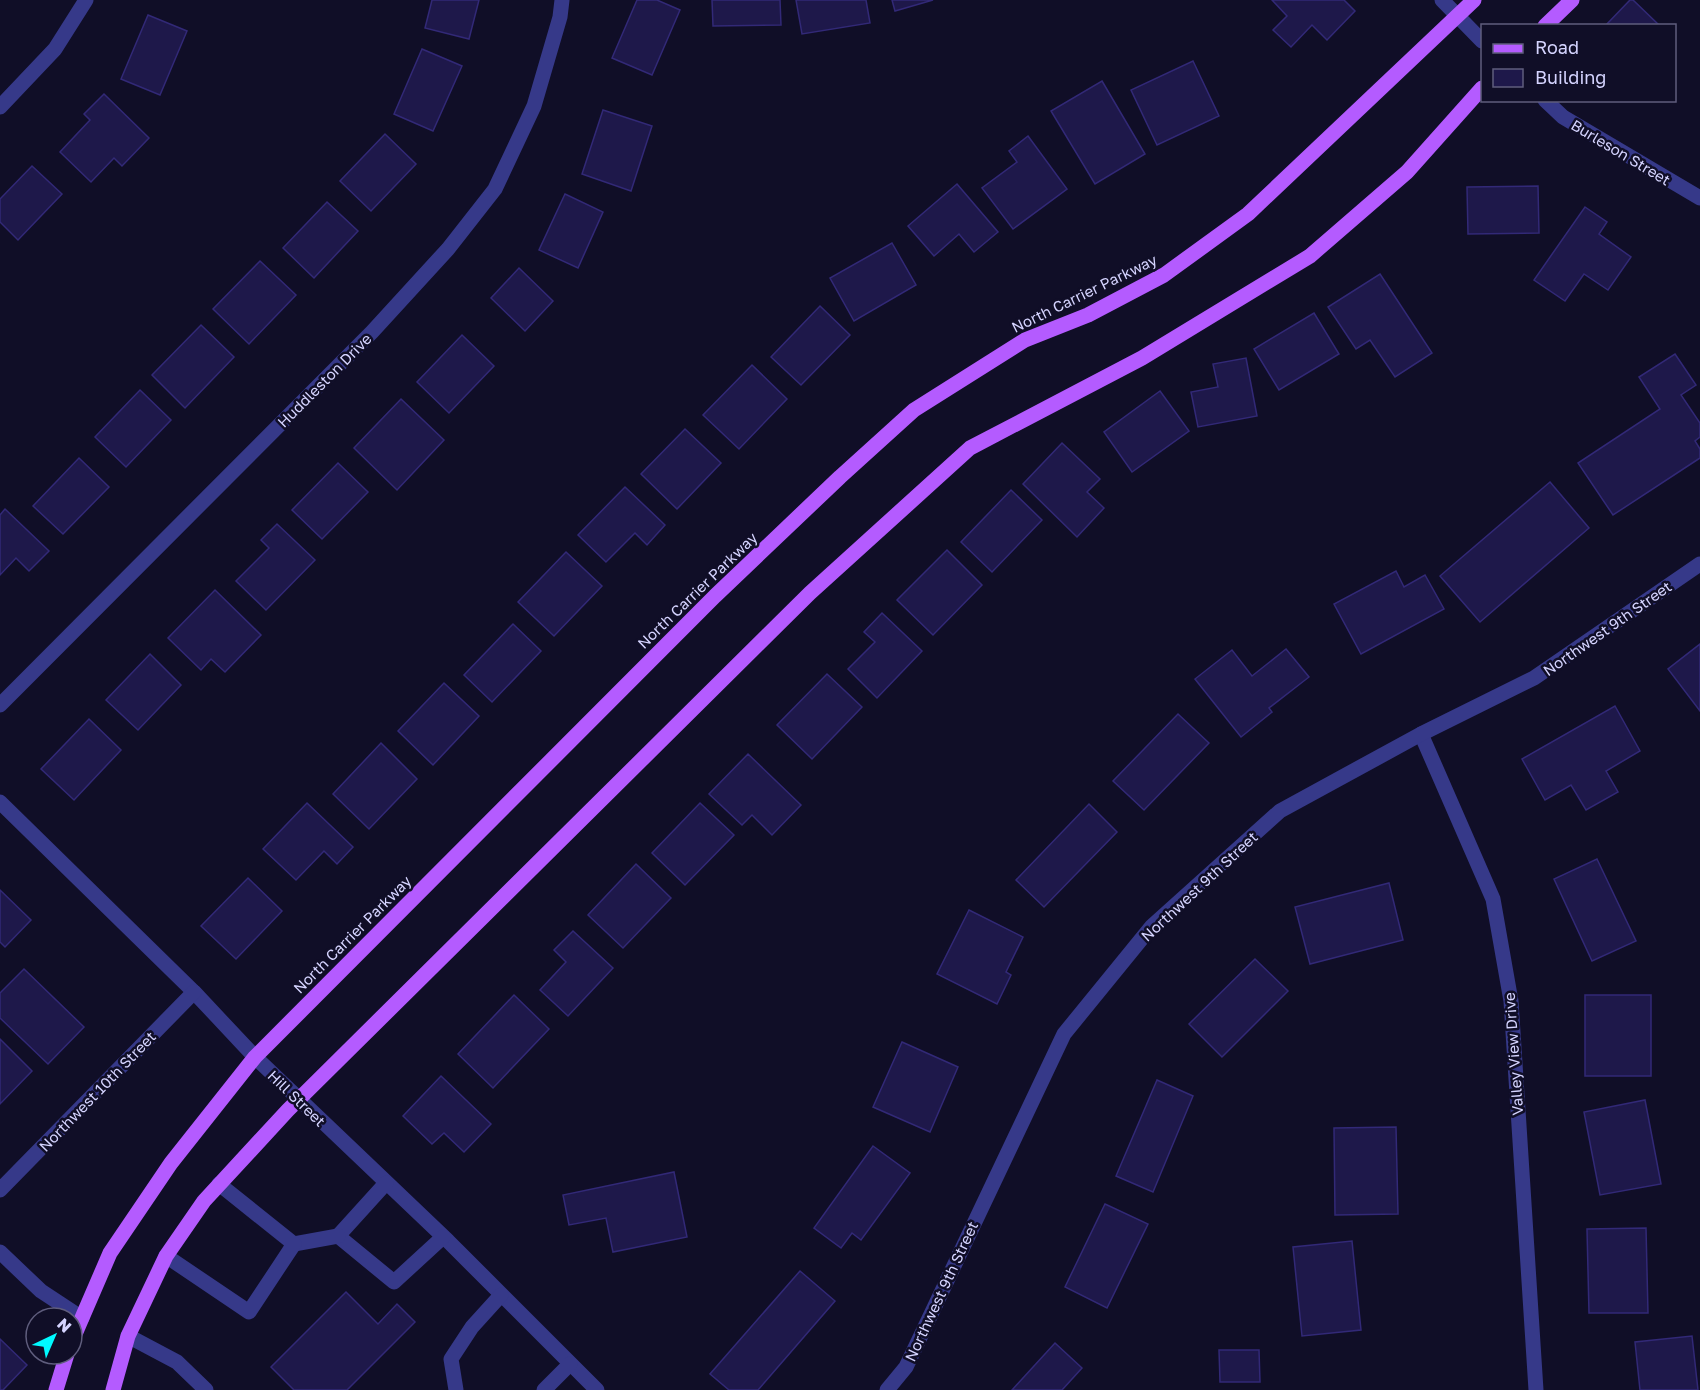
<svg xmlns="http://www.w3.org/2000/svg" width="1700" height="1390" viewBox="0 0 1700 1390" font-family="'Golos Text',sans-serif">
<rect width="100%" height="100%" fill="#100e27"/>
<!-- building -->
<g fill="#1e184a" stroke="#322977" stroke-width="1.5">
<polygon points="432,0 479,0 469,39 425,28"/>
<polygon points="637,0 657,0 680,10 652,75 612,58"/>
<polygon points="712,0 780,0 781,25 713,26"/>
<polygon points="796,0 866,0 870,23 802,34"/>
<polygon points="892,0 933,0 895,11"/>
<polygon points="1344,0 1355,11 1327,40 1312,25 1291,47 1273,30 1287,16 1272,0"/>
<polygon points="1630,0 1633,0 1660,26 1605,26"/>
<polygon points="148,15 187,31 160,95 121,79"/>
<polygon points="422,49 462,66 433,131 394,114"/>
<polygon points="1193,61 1219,116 1157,145 1131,90"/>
<polygon points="1102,81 1145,154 1095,184 1051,111"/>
<polygon points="104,94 149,138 122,166 114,158 91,182 60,152 90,120 84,114"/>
<polygon points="603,110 652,126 631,191 582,174"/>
<polygon points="385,134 416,164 371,211 340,181"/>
<polygon points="1028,136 1067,189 1013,229 982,188 1017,162 1009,151"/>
<polygon points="32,166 62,194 18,240 0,222 0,199"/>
<polygon points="957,184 998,232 974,252 959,234 934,256 908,226"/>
<polygon points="1538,186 1539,233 1468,234 1467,187"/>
<polygon points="565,194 603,212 578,268 539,250"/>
<polygon points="327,202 358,231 314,278 283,248"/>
<polygon points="1585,207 1607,222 1599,234 1631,257 1608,290 1584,274 1565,301 1534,280"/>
<polygon points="892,243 916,285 854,321 830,278"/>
<polygon points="260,261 296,295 249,344 213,309"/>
<polygon points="519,268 553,301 525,331 491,298"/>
<polygon points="1380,274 1432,353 1395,377 1370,340 1356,349 1328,307"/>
<polygon points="820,306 850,335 801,385 771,357"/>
<polygon points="1314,313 1339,354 1279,390 1254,349"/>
<polygon points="201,325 234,357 185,408 152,375"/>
<polygon points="462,335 494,366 449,413 417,382"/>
<polygon points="1675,354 1696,385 1681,395 1700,423 1700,437 1695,441 1700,449 1700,458 1613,515 1578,463 1660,409 1639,377"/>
<polygon points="1246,358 1257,416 1198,427 1191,392 1218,387 1213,364"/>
<polygon points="752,365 787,399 739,449 703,415"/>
<polygon points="140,390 171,420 126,467 95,437"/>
<polygon points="1160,391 1189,431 1132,472 1104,432"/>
<polygon points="401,399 444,440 397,490 354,448"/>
<polygon points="685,429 721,463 677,509 641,474"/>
<polygon points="1062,443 1100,479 1087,492 1104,508 1077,537 1023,484"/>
<polygon points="79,458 109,487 63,534 33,506"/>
<polygon points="338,463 368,492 322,539 292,510"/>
<polygon points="1550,482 1589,528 1480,622 1440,576"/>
<polygon points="625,487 665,525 647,545 635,533 606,562 578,535"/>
<polygon points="1011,490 1042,520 992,572 961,542"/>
<polygon points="5,509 49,551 29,571 16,558 0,575 0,515"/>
<polygon points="277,524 315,560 266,610 236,581 269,548 261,540"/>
<polygon points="947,550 982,585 933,635 897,600"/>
<polygon points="566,552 602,586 554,636 518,602"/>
<polygon points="1396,571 1404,587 1425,575 1444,609 1361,654 1334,604"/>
<polygon points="215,590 261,635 225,672 211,659 201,670 168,638"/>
<polygon points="882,613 922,651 877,698 848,669 875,642 864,632"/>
<polygon points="513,624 541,651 492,702 464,675"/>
<polygon points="1700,644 1700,711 1668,669"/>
<polygon points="1286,649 1309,677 1269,708 1272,712 1241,737 1195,679 1232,650 1252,676"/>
<polygon points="150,654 181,685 138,730 106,700"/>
<polygon points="827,674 862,707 812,759 777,725"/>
<polygon points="444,683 479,716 433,765 398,731"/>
<polygon points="1615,706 1640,751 1606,771 1618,792 1586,810 1571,785 1545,800 1522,759"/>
<polygon points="1178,714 1209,743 1144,810 1113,781"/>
<polygon points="89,719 121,750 74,800 41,769"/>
<polygon points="381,743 417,779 369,829 333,794"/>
<polygon points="748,754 801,805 772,835 752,815 742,825 709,794"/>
<polygon points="307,803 353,847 337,864 324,851 296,880 263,849"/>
<polygon points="700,803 734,835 685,885 652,853"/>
<polygon points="1089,804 1117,832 1044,907 1016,880"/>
<polygon points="1597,859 1636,941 1592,961 1554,879"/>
<polygon points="636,864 671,898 623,948 588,915"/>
<polygon points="248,878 282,911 236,959 201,926"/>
<polygon points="1389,883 1403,940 1310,964 1295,907"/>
<polygon points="0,890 31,920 5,947 0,942"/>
<polygon points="969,910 1023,937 1006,972 1011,975 997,1004 937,974"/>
<polygon points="573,931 613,968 568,1016 540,990 566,962 554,950"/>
<polygon points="1255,959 1288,991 1222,1057 1189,1024"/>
<polygon points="24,969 84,1027 48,1064 0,1018 0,993"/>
<polygon points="514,995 549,1029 493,1088 458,1054"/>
<rect x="1585" y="995" width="66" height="81"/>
<polygon points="0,1039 32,1071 0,1104"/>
<polygon points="902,1042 958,1067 930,1132 873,1107"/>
<polygon points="441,1076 491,1124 464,1152 444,1133 432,1144 403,1116"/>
<polygon points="1157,1080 1193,1096 1153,1192 1116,1176"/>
<polygon points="1645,1100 1661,1184 1600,1195 1584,1112"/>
<polygon points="1396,1127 1398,1214 1335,1215 1334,1128"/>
<polygon points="873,1146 910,1173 861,1240 852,1233 841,1248 814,1228"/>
<polygon points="674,1172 687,1237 613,1252 606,1218 569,1225 563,1195"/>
<polygon points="1105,1204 1148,1224 1107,1308 1065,1287"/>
<polygon points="1646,1228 1648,1313 1589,1313 1587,1229"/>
<polygon points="1352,1241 1361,1330 1302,1336 1293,1247"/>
<polygon points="800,1271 835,1301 758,1390 729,1390 710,1374"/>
<polygon points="346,1292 378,1324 397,1304 415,1322 347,1390 294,1390 271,1367"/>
<polygon points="1692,1336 1698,1390 1640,1390 1635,1342"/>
<polygon points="0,1339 27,1365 3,1390 0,1390"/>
<polygon points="1055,1343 1082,1368 1062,1390 1012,1390"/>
<polygon points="1219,1350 1259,1350 1260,1382 1220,1382"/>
</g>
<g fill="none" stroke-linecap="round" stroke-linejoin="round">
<!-- minor -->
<g stroke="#363989" stroke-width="15">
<polyline points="1442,0 1482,41"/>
<polyline points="1545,100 1563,117 1700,198"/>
<polyline points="0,107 55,49 86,0"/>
<polyline points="0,705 372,332 448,249 495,189 534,106 560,17 562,0"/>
<polyline points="1421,734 1493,899 1511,1001 1536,1390"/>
<polyline points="0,802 194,992 255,1057 448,1241 597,1390"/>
<polyline points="386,1183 338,1236 394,1282 443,1237"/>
<polyline points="0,1190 194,992"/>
<polyline points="294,1244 338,1236"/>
<polyline points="0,1252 41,1291 82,1318"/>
<polyline points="166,1256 249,1312 294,1244 219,1184"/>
<polyline points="128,1336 177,1362 206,1390"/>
<polyline points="456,1390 451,1359 472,1327 501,1295"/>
<polyline points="544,1390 570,1364"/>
<polyline points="887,1390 906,1367 1064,1034 1152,926 1280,811 1421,734 1534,678 1700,564"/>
</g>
<!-- major -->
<g stroke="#b45bff" stroke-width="15">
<polyline points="1545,26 1572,0"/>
<polyline points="72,1341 110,1253 171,1163 255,1057 715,596 840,477 914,410 1025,340 1088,315 1164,275 1248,214 1474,0"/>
<polyline points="56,1390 67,1354"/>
<polyline points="113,1390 128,1336 166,1256 204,1201 288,1110 810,593 970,448 1142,358 1310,256 1407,172 1482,88"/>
</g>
</g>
<g text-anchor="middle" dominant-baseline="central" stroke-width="5" stroke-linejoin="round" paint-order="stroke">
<!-- street labels -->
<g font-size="15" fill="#d5d4ff" stroke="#100e27">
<text transform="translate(1621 152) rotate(31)">Burleson Street</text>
<text transform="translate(1084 293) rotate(-26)">North Carrier Parkway</text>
<text transform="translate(324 380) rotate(-45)">Huddleston Drive</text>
<text transform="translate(697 590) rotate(-44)">North Carrier Parkway</text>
<text transform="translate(1607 628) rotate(-35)">Northwest 9th Street</text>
<text transform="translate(1199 886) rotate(-43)">Northwest 9th Street</text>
<text transform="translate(352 934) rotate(-45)">North Carrier Parkway</text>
<text transform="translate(1513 1054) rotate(-94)">Valley View Drive</text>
<text transform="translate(97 1091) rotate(-46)">Northwest 10th Street</text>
<text transform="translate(297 1098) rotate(44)">Hill Street</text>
<text transform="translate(941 1291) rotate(-65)">Northwest 9th Street</text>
</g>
</g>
<!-- legend -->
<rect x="1481" y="24" width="195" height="78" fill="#100e27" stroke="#5f5d7d" stroke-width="1.5"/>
<rect x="1493" y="44" width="30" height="9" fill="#b45bff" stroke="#5f5d7d" stroke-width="1.5"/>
<text x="1535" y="54" font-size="18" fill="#d5d4ff">Road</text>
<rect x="1493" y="69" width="30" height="18" fill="#1e184a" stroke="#5f5d7d" stroke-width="1.5"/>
<text x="1535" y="84" font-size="18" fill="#d5d4ff">Building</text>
<!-- north arrow -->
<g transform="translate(54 1336) rotate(44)"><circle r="28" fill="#100e27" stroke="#5f5d7d" stroke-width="1.5"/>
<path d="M0-4.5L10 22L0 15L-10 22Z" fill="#00faff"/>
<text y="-9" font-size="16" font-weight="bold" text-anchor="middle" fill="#d5d4ff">N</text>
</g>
</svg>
